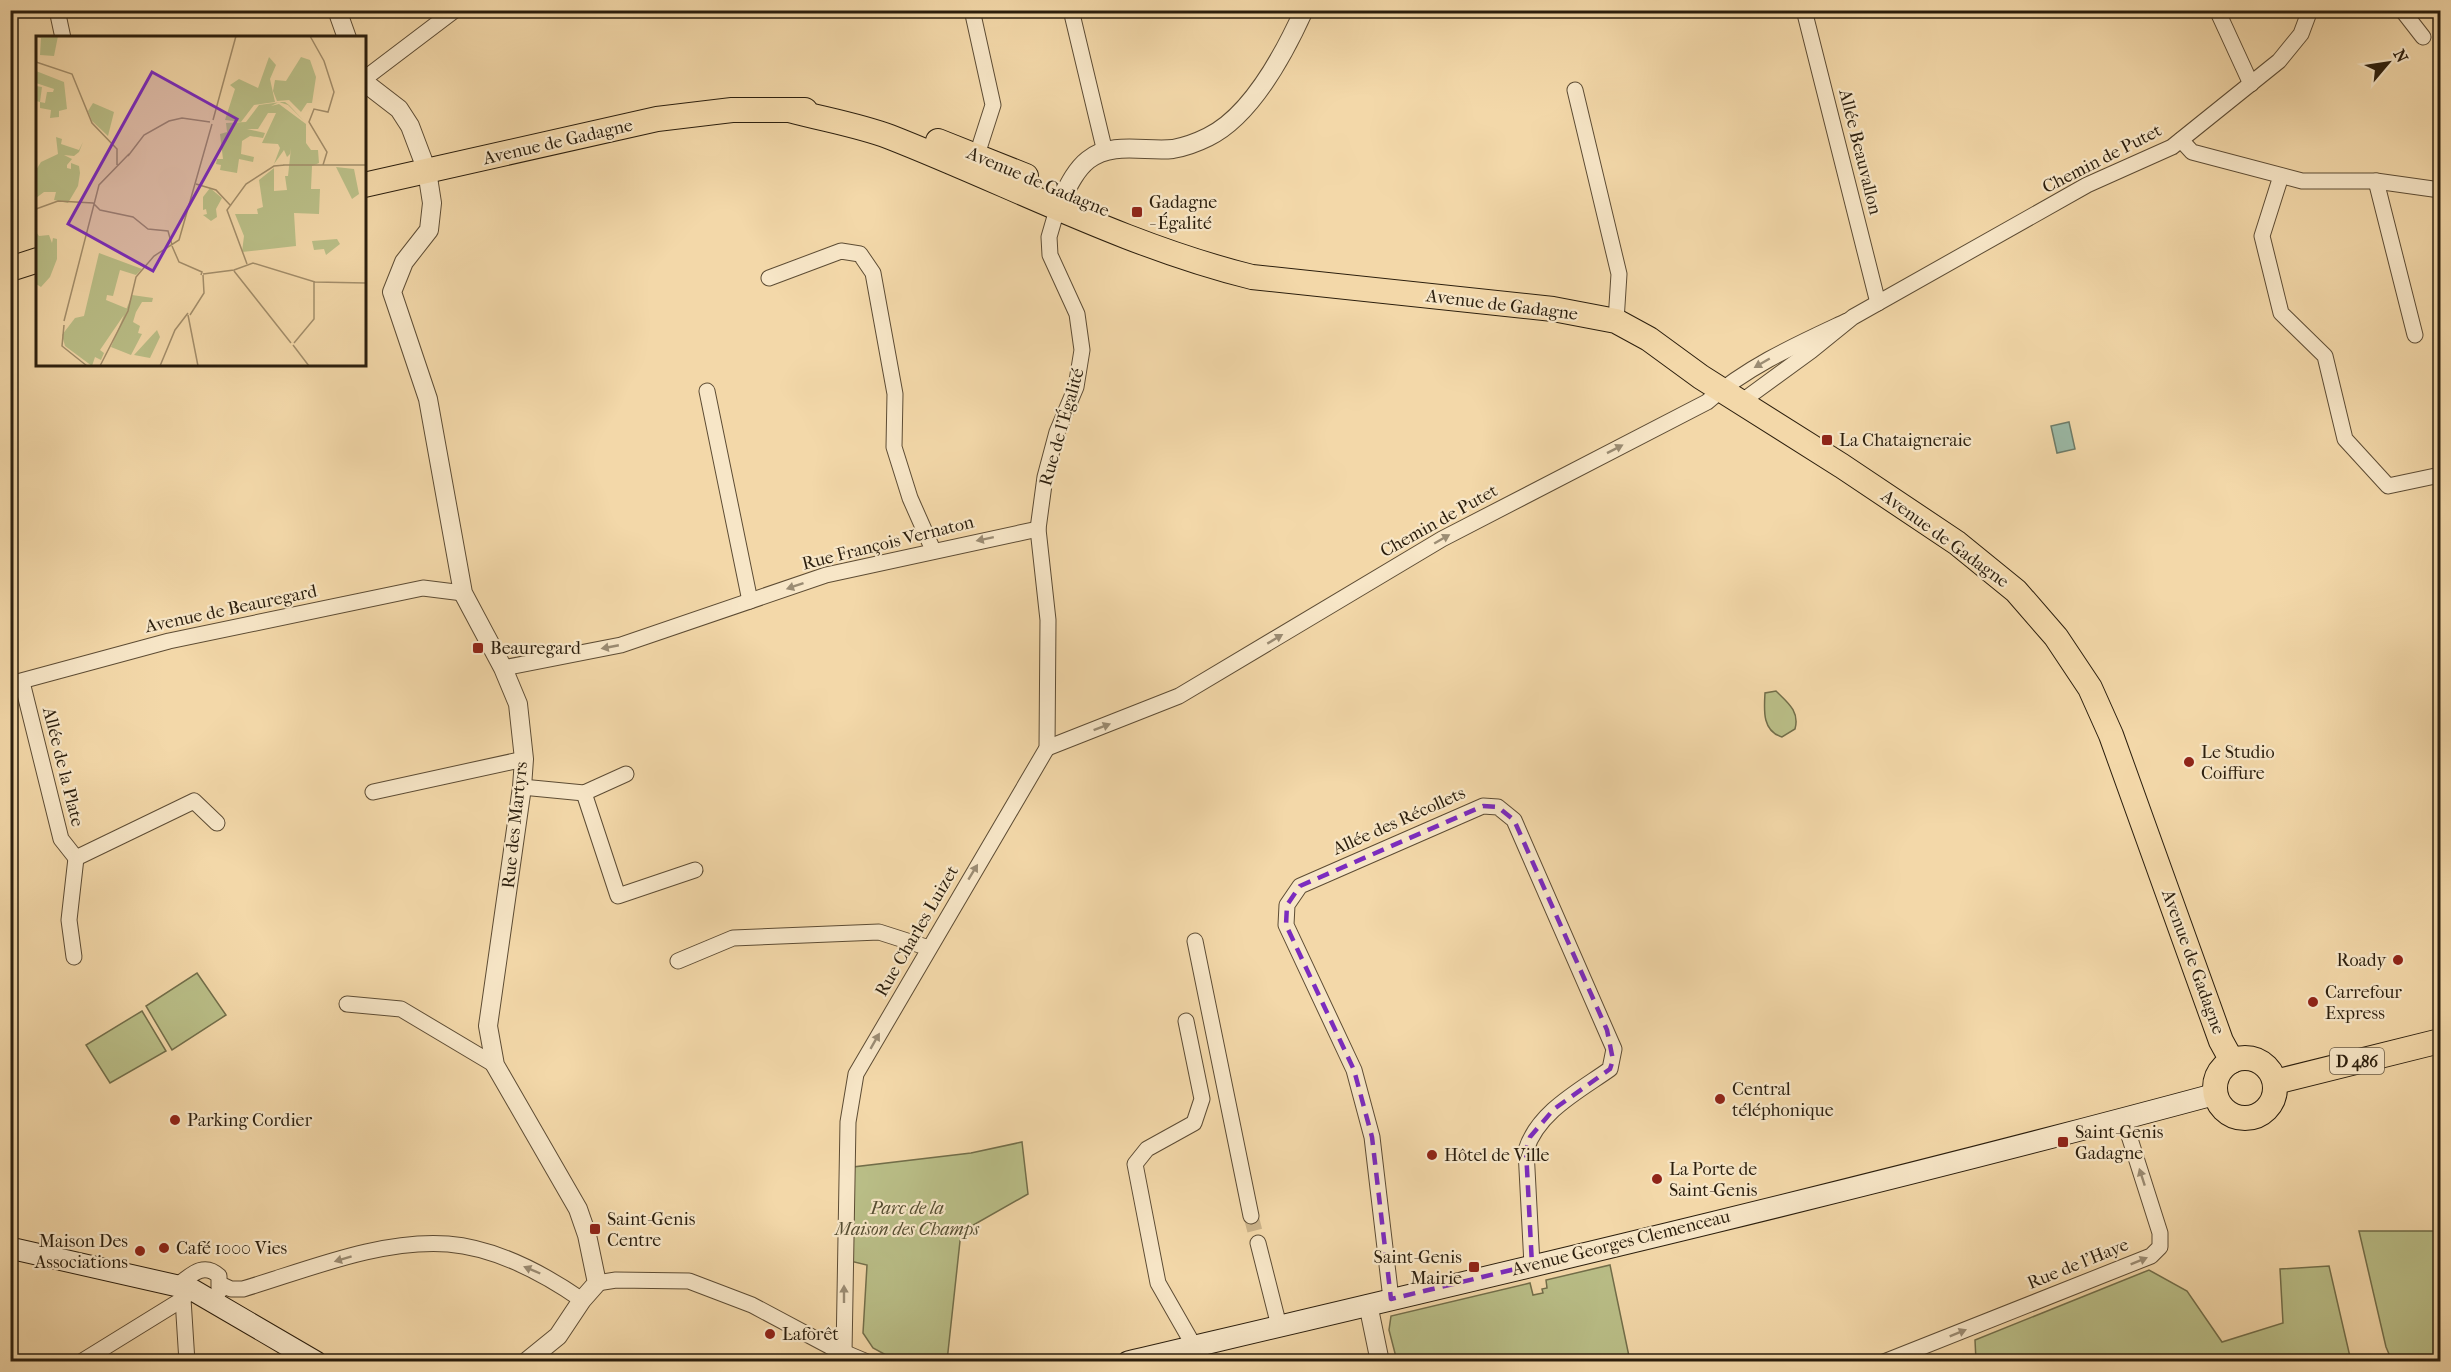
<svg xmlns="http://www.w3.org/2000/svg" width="2451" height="1372" viewBox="0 0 2451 1372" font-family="'IM FELL French Canon',serif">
<rect width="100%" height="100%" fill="#f3d8a9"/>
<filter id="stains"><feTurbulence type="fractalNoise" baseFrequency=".00333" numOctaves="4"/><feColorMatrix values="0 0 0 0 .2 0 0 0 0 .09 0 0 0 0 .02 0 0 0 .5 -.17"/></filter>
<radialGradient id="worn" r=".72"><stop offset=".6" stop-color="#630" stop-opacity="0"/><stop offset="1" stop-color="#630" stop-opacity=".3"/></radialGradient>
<!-- green -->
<g fill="#babf88" stroke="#726e4a" stroke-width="1.5">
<path d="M1776 691C1787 702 1800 711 1795 729L1782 737C1762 731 1764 710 1765 693Z"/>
<polygon points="197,973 226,1015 172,1050 146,1006"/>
<polygon points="142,1011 166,1051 110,1083 86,1045"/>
<polygon points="1022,1142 1028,1194 961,1232 947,1361 897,1361 873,1348 863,1333 867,1265 850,1261 853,1167 971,1153"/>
<polygon points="2359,1231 2440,1231 2440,1361 2392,1361 2386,1347"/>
<polygon points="1610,1265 1630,1361 1397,1361 1389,1330 1391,1316 1530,1283 1533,1295 1543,1293 1542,1289 1547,1288 1546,1280"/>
<polygon points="2329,1266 2351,1361 1976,1361 1975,1340 2149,1270 2187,1291 2222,1342 2283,1323 2280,1269"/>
</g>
<!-- water -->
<polygon fill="#9bbaa7" stroke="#6e7c69" stroke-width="1.5" points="2069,422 2075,449 2057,453 2051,426"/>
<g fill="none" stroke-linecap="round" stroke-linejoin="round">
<!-- minor-tunnel -->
<polyline stroke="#cbb38a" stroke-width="15" stroke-dasharray="15 8" stroke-linecap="butt" points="1251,1216 1258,1243"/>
<defs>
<g id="minor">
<polyline points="57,10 63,38"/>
<polyline points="972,10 993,105 974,164"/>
<polyline points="1071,10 1105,152"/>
<polyline points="1804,10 1878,303"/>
<polyline points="2217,10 2251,84"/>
<polyline points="2402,10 2423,37"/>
<polyline points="364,79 455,10"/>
<polyline points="1575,90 1619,274 1616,321"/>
<polyline points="2181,140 2192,152 2302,181 2376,181 2440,190"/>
<polyline points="2281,176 2262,236 2281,313 2325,356 2345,439 2388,486 2440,475"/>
<polyline points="2376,181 2415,335"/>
<polyline points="769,278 841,251 860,254 873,273 895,394 894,447 910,498 933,550"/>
<polyline points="707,391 750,601"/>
<polyline points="1741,402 1811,351 1853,317 2087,185 2172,147 2279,61 2301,34 2310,10"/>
<polyline points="503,668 621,645 826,575 1038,529"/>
<polyline points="22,682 61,839 76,858 194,801 217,823"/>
<polyline points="10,684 169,641 423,588 463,593"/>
<path d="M1047 748 1179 696 1442 539 1707 402C1748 366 1798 344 1847 321"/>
<polyline points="522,787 584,793 626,774"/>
<polyline points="373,792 524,759"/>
<polyline points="584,793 618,896 695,870"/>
<polyline points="1195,941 1251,1216"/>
<polyline points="74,957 69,920 76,858"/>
<polyline points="678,961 733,938 879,932 929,948"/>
<polyline points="347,1004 401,1009 495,1065"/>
<polyline points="1186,1021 1202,1099 1194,1123 1147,1149 1135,1164 1158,1283 1194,1346"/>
<polyline points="1258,1243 1279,1326"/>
<polyline points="597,1283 616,1280 689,1281 752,1305 829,1346 867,1362"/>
<path d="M220 1284 231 1289H243C307 1270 380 1239 448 1244 497 1248 543 1273 582 1300"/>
<path d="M178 1285C192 1274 204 1262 219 1276V1292"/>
<polyline points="183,1299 187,1362"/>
<path d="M1391 1299 1372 1137 1354 1070 1286 925 1287 905 1300 886 1483 806 1498 807 1514 820 1614 1049 1610 1069C1579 1091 1538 1112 1526 1150L1532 1265"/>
<polyline points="81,1362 183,1299 191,1289"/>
<polyline points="850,1362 844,1353 848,1122 856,1074 1047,748 1048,620 1038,529 1045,477 1057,432 1076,387 1082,350 1077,314 1050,255 1049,237 1058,206"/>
<polyline points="1884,1362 2151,1256 2160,1247 2160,1233 2124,1120"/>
</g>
<g id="tertiary">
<polyline points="337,10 347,38"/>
<polyline points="364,82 399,109 410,126 427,171 432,203 429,230 404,262 392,292 428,399 463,593 503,668 518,704 524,759 522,787 488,1026 495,1065 578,1209 587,1235 597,1283 582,1300 558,1336 526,1362"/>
<path d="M1058 206C1066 191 1074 171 1088 160 1112 141 1145 152 1173 149 1184 147 1198 142 1208 137 1251 116 1285 52 1304 10"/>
<polyline points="1368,1304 1380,1362"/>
</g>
<g id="secondary">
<polyline points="10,1248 191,1289 316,1362"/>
<path d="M1128 1362C1492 1276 1856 1191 2216 1094"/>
</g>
<g id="primary">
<path d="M789 110C822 119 858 125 890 137 1010 184 1126 246 1252 277L1553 309 1616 321 1649 339 1701 377 1842 466 1957 543 2016 591 2056 637 2090 688 2111 735 2221 1041 2232 1061"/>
<polyline points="938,141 1026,176"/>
<polyline points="364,185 657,119 732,110 805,110"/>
<polyline points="10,269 38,260"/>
<circle cx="2245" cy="1088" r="30"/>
<polyline points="2275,1082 2440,1041"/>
</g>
</defs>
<!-- minor casing -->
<use href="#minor" stroke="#5d4c34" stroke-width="17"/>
<!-- tertiary casing -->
<use href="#tertiary" stroke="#5d4c34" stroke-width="20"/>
<!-- secondary casing -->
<use href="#secondary" stroke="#2b1e0d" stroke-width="23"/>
<!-- primary casing -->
<use href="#primary" stroke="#2b1e0d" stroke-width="26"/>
<!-- minor -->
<use href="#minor" stroke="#f7e6c7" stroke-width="15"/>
<!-- tertiary -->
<use href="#tertiary" stroke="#f7e6c7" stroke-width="18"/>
<!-- secondary -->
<use href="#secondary" stroke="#f7e6c7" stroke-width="21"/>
<!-- primary -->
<use href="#primary" stroke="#f3d8a9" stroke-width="24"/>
</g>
<!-- one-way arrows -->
<defs><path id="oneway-solid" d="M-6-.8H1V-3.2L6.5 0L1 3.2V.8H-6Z" transform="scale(1.5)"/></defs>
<g fill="#9b8c73">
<use href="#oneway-solid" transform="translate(1762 363) rotate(150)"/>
<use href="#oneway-solid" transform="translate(1615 449) rotate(-27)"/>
<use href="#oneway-solid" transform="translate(985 539) rotate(168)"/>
<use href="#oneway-solid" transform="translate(1442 539) rotate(-30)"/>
<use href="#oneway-solid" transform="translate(795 586) rotate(161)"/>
<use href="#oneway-solid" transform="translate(1275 639) rotate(-31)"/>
<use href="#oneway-solid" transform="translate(610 647) rotate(169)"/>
<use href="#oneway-solid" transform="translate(1102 727) rotate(-21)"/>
<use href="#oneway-solid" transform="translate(973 872) rotate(-59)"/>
<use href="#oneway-solid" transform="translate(875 1041) rotate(-60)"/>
<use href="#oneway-solid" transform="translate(2142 1177) rotate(-108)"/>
<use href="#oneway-solid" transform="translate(343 1259) rotate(163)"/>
<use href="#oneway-solid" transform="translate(2139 1261) rotate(-22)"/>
<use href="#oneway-solid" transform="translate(532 1270) rotate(-157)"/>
<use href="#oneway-solid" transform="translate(844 1294) rotate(-90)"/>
<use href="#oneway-solid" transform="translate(1958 1333) rotate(-22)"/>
</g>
<!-- marked area -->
<path fill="none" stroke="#7b2cbf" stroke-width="4.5" stroke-dasharray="12 8" stroke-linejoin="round" d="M1483 806 1498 807 1514 820 1607 1030 1613 1060 1610 1069 1554 1109 1530 1137 1526 1150 1532 1265 1391 1299 1372 1137 1354 1070 1286 925 1287 905 1300 886Z"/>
<!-- markers -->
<g fill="#8f2418" stroke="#f7e6c7" stroke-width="2">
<rect x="1131" y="206" width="12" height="12" rx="3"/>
<rect x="1821" y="434" width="12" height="12" rx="3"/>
<rect x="472" y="642" width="12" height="12" rx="3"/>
<circle cx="2189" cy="762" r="6"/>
<circle cx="2398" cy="960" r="6"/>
<circle cx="2313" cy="1002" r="6"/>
<circle cx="1720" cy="1099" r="6"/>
<circle cx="175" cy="1120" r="6"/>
<rect x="2057" y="1136" width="12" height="12" rx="3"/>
<circle cx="1432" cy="1155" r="6"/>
<circle cx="1657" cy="1179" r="6"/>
<rect x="589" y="1223" width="12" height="12" rx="3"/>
<circle cx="164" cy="1248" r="6"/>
<circle cx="140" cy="1251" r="6"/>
<rect x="1468" y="1261" width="12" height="12" rx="3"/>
<circle cx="770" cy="1334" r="6"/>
</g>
<g text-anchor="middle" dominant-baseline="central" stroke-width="4.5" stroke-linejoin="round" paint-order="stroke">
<!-- shield labels -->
<rect fill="#f7e6c7" stroke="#685a45" stroke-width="1.5" x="2330" y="1048" width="54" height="26" rx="4.5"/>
<g font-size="16" font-weight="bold" fill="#2b1e0d">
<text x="2357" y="1061">D 486</text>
</g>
<!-- street labels -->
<g font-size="18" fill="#2b1e0d" stroke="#f7e6c7">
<text transform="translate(558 142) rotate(-13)">Avenue de Gadagne</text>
<text transform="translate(1860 152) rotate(76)">Allée Beauvallon</text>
<text transform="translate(2102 159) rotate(-27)">Chemin de Putet</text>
<text transform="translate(1038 182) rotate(23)">Avenue de Gadagne</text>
<text transform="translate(1502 305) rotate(7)">Avenue de Gadagne</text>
<text transform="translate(1062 427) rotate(-74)">Rue de l'Égalité</text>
<text transform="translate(1439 521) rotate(-29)">Chemin de Putet</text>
<text transform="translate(1945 539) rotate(36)">Avenue de Gadagne</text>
<text transform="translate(888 543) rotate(-14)">Rue François Vernaton</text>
<text transform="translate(231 609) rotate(-12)">Avenue de Beauregard</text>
<text transform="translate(63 767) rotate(76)">Allée de la Plate</text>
<text transform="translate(1399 821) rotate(-24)">Allée des Récollets</text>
<text transform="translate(515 825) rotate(-84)">Rue des Martyrs</text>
<text transform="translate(917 931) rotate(-60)">Rue Charles Luizet</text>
<text transform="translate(2193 962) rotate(70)">Avenue de Gadagne</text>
<text transform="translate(1621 1243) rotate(-14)">Avenue Georges Clemenceau</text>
<text transform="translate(2078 1264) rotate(-22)">Rue de l'Haye</text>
</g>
<!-- poi labels -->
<g font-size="18" fill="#2b1e0d" stroke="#f7e6c7" text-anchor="start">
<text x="1149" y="202">Gadagne<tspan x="1149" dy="21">- Égalité</tspan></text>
<text x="1839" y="440">La Chataigneraie</text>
<text x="490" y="648">Beauregard</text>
<text x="2201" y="752">Le Studio<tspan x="2201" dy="21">Coiffure</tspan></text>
<text x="2386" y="960" text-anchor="end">Roady</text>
<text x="2325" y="992">Carrefour<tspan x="2325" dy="21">Express</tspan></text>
<text x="1732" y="1089">Central<tspan x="1732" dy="21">téléphonique</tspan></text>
<text x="187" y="1120">Parking Cordier</text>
<text x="2075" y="1132">Saint-Genis<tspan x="2075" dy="21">Gadagne</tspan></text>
<text x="1444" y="1155">Hôtel de Ville</text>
<text x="1669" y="1169">La Porte de<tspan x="1669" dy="21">Saint-Genis</tspan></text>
<text x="607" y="1219">Saint-Genis<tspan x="607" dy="21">Centre</tspan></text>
<text x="128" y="1241" text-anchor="end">Maison Des<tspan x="128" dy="21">Associations</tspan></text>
<text x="176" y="1248">Café 1000 Vies</text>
<text x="1462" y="1257" text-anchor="end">Saint-Genis<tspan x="1462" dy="21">Mairie</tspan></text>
<text x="782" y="1334">Laforêt</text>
</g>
<!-- park labels -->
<g font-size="18" font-style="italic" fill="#564e32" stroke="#f7e6c7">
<text x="907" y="1208">Parc de la<tspan x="907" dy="21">Maison des Champs</tspan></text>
</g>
</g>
<!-- overview -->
<g transform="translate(36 36)">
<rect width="330" height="330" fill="#f3d8a9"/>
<path d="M0 0H22L18 20 4 19 5 2ZM233 21 240 29 234 43 239 66 218 69 205 86 189 84 199 53 194 49 203 43 222 52ZM265 21 274 24 280 41 276 67H271L265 76 253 64 241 65 237 55 239 44 250 45ZM0 35 28 46 31 73 23 75V81L14 82 15 74 4 72V66L0 65V50L6 51 4 66 9 67 11 56H17L18 53 0 47ZM243 66 235 70 243 68 270 88V107L275 114H282L283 127 276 130 275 153H284L283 178 258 177 260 210 206 216 208 200 199 178H222L221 173 227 171 223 144 238 132V155L251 154 249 140H252L255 112 254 118 251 121 248 114 238 128 244 112 242 108 226 107 240 77H232L222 93H211L229 97 227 102 214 100 206 105 205 118 218 121 217 126 203 123 201 137 184 134 185 129 180 128 181 123H187L184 98 191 96 190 87 210 86 223 69 245 66H249L253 69 268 85 252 69ZM57 67 78 76 72 100 56 85 52 75ZM20 101 26 103 25 108 43 114 47 106 43 116 38 120 28 119 36 123 31 129V132L35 133V127L43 130 44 137 42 150 32 167 18 164 20 156H8L0 162V134L5 126 22 118ZM300 131 318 133 323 158 316 163ZM174 152 186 162 180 173 181 181 175 185 167 179 171 178 170 173 167 174V161ZM0 196 3 200 13 199 16 207 17 202 21 203V223L14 241 5 251 0 248ZM301 203 304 208 290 219 288 213 278 214 276 205ZM63 217 106 233 100 239 84 234 77 260 71 259 70 264 92 273 64 314 68 317 65 324 59 321 56 330 29 310 26 299 39 282 48 280ZM96 259 117 262 116 266H106L100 276 97 286 104 290 102 297 106 298 95 319 75 311ZM121 294 124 301 114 322 98 319Z" fill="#babf88"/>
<path fill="none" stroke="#a38e6b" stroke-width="1.5" d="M274 0 288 25 298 56 292 76 278 73 273 86 291 116 287 129M0 26 36 38 56 87 81 113V129M177 84 200 0M92 120 108 99 133 85 146 82 174 86M247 129H330M160 148 180 154 195 170M0 173 22 165 57 167 64 174 97 181 112 193 132 195 136 209M136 210 143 226 166 236 165 239M211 228 191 174 210 148 238 130 249 129M198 235 255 307M167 238 198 234 217 227 279 246 330 247M152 279 162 330M154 279 168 257 167 239M28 285 63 149 93 118M28 289 26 310 51 330M258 307 278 283V246M257 309 273 330M64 330 92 275 100 241 118 220 143 204 176 88M124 330 139 294 152 277"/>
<path fill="#7b2cbf" fill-opacity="0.15" stroke="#7b2cbf" stroke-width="3" d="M116 36 201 83 117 235 32 188Z"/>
<rect width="330" height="330" fill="none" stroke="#2b1e0d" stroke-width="3"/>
</g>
<!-- margin -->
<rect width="2451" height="1372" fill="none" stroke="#f3d8a9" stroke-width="36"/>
<rect x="12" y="12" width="2427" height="1348" fill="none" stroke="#2b1e0d" stroke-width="3"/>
<rect x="18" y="18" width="2415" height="1336" fill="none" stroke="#2b1e0d" stroke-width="1.5"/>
<!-- north arrow -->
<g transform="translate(2388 63) rotate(61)" stroke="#f7e6c7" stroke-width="4.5" paint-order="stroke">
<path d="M0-4.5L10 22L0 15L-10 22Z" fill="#2b1e0d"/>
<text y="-9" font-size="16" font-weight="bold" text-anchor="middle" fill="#2b1e0d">N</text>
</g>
<rect width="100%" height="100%" filter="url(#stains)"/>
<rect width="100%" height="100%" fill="url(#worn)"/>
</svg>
